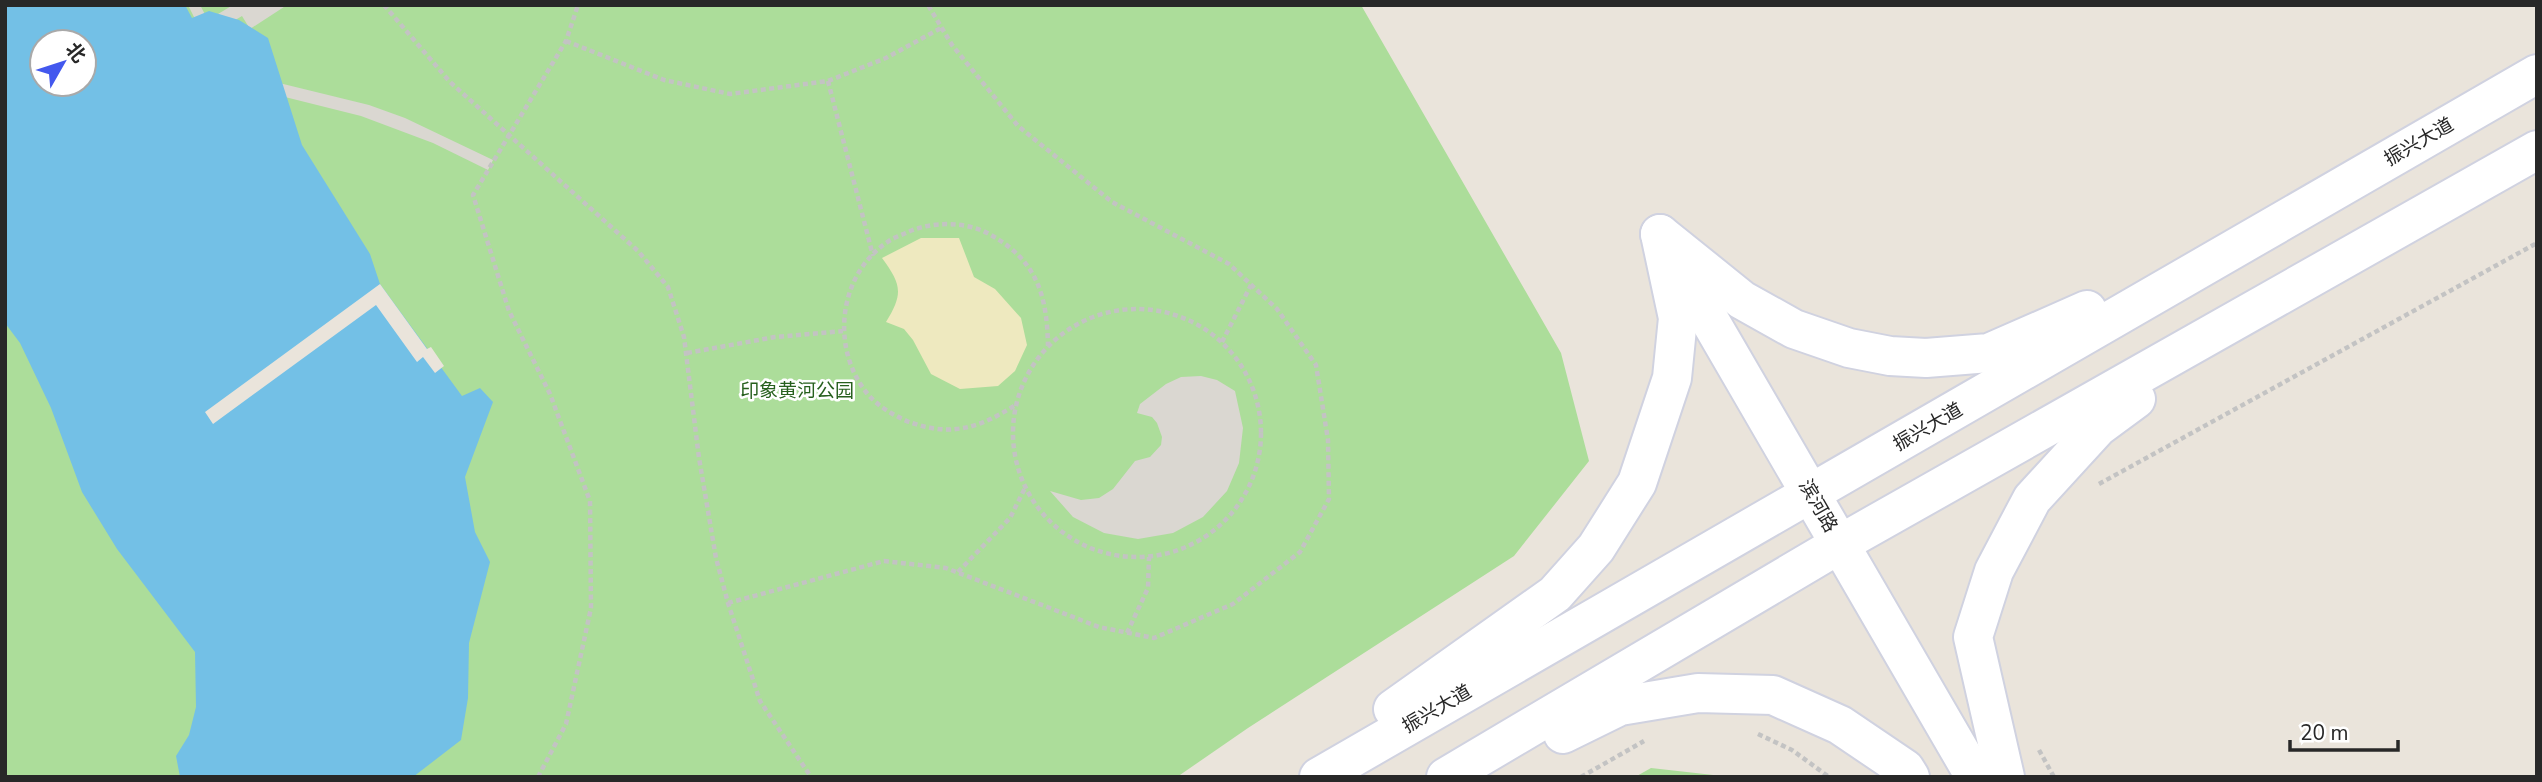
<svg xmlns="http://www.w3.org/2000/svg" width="2542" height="782" viewBox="0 0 2542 782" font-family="'Nunito Sans','Noto Sans SC',sans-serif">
<rect width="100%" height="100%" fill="#eae4db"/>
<!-- green -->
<g fill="#acdd9a" fill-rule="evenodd">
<path d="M5 5H1361L1561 353 1589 461 1514 556 1248 728 1177 777H5ZM42 42H84V84H42Z"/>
<polygon points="1651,768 1731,777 1635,777"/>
</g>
<!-- sand -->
<path fill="#eee9bf" d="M921 238H959L974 277 995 289 1021 318 1027 345 1015 371 998 386 960 389 931 374 913 340 904 329 886 322C904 293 901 284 882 258Z"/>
<!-- plaza -->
<g fill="#dad7d1">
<polygon points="188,5 200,5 208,20 233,5 287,5 250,29 242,16 215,32 271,81 369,105 405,118 493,160 488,170 433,143 361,116 273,94 198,25"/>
<polygon points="1201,376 1217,380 1235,391 1243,428 1239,463 1227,491 1203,517 1173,533 1138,539 1104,533 1073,517 1050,491 1081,500 1099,498 1113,489 1135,461 1150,457 1161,445 1162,437 1157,423 1152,417 1137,413 1140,404 1166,384 1181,377"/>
</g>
<!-- water -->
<path fill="#73c0e6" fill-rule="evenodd" d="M5 5H185L192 18 209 11 239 20 268 38 302 145 370 254 380 284 462 396 480 388 493 402 465 477 475 532 490 562 469 643 468 698 461 740 413 777H180L176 756 189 735 196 707 195 652 117 549 82 492 51 408 20 343 5 323ZM42 42H84V84H42Z"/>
<!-- pier -->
<polygon fill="#eae4db" points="380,284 427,349 431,347 444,366 435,373 423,357 417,362 376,305 213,424 205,412"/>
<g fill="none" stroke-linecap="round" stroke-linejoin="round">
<defs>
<g id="secondary">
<polyline points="1660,234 1742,300 1794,329 1849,348 1890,356 1926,358 1989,353 2087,310"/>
<polyline points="1677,264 1975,777"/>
<polyline points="1393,709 1555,594 1596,548 1637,483 1672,378 1678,318 1660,234"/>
<polyline points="1563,734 1620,706 1698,693 1773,695 1840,725 1905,769 1910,777"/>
<polyline points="1319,777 2537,74"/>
<polyline points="1446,777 1840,544 2537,150"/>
<polyline points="2005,777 1973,637 1994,571 2032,499 2098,427 2136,399"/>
</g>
</defs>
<!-- secondary casing -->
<use href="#secondary" stroke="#d0d2e0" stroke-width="42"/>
<!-- path -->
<g stroke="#c3c3c3" stroke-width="4.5" stroke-dasharray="5 3.5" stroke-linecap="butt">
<polyline points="384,5 450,82 638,251 668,287 684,337 699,458 716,558 728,603 760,701 811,777"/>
<polyline points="566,41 664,80 730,94 828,81 886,58 941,28"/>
<polyline points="828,81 873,256"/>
<circle cx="1137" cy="433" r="124"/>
<polyline points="1222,342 1251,285"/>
<polyline points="687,353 775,337 843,331"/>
<path d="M1014 406C996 417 978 427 956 429 941 431 923 427 909 422 893 415 877 406 866 392 830 346 839 273 889 241 895 237 902 235 908 232 932 221 967 221 991 235 1037 261 1047 295 1048 346"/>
<polyline points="2099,484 2537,243"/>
<polyline points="958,572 1010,518 1025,488"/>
<polyline points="728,603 884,561 946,568 1099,627 1154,638 1233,604 1300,552 1329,499 1328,440 1316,365 1277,309 1229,264 1112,202 1018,126 952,45 928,5"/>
<polyline points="1127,633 1148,588 1149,557"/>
<polyline points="1758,734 1792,750 1829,777"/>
<polyline points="2039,750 2054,777"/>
<polyline points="538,777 566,724 591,608 590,501 550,394 509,311 473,195 566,41 578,5"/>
<polyline points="1581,777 1644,741"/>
</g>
<!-- secondary -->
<use href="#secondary" stroke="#fff" stroke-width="38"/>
</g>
<g text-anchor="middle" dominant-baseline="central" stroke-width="5" stroke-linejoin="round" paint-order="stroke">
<!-- street labels -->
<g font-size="19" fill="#282828" stroke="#fff">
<text transform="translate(2419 142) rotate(-30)">振兴大道</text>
<text transform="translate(1928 427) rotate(-30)">振兴大道</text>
<text transform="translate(1818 506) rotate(60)">滨河路</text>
<text transform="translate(1437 709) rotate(-30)">振兴大道</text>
</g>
<!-- park labels -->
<g font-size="19" fill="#27601e" stroke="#fff">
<text x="797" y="391">印象黄河公园</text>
</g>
</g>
<!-- border -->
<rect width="2542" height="782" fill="none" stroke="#282828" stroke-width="14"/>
<!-- north arrow -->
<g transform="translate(63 63) rotate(51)"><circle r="33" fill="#ffffff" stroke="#a9a9a9" stroke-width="2"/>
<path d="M0-5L12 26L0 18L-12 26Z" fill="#4358ee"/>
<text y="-10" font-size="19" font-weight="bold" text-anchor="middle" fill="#282828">北</text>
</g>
<!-- scale -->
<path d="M2290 740v10h108v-10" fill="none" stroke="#282828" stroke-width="3.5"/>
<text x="2300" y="740" font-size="21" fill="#282828" stroke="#ffffff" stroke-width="5" paint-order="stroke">20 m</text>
</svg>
